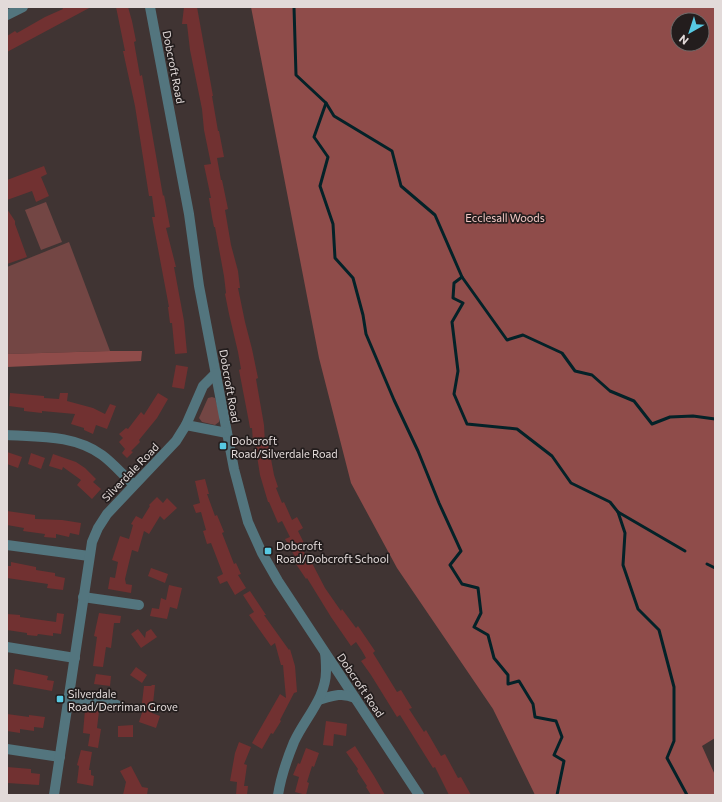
<svg xmlns="http://www.w3.org/2000/svg" width="722" height="802" viewBox="0 0 722 802" font-family="Commissioner,sans-serif">
<rect width="100%" height="100%" fill="#403433"/>
<!-- green -->
<g fill="#734644">
<polygon points="46,202 62,242 41,250 25,210"/>
<polygon points="69,242 110,351 7,354 7,267"/>
<polygon points="212,397 215,398 220,415 219,422 215,425 202,422 199,418 208,398"/>
</g>
<!-- forest -->
<g fill="#8f4c4a" fill-rule="evenodd">
<path d="M251 7H715V738L702 746 715 775V795H535L493 709 397 568 351 483 319 358ZM678 20H702V44H678Z"/>
<polygon points="110,351 142,351 141,361 7,367 7,354"/>
</g>
<g fill="none" stroke-linecap="round" stroke-linejoin="round">
<!-- stream -->
<g stroke="#042228" stroke-width="3">
<polyline points="294,7 296,75 326,103 314,137 328,157 320,186 333,224 335,258 353,278 363,315 366,334 394,400 418,451 439,503 461,551 450,565 462,584 478,588 481,613 474,627 488,635 494,658 508,675 508,684 519,681 533,704 535,717 556,721 562,737 554,755 564,761 557,795"/>
<polyline points="326,103 334,116 392,151 401,186 435,215 462,277 454,283 453,298 463,303 452,322 458,371 454,394 467,424 517,429 552,456 571,483 610,502 618,512 625,533 623,565 638,609 659,630 674,687 674,741 667,758 687,795"/>
<polyline points="462,277 507,340 523,335 562,353 575,371 592,375 610,391 634,401 652,424 670,417 693,416 715,419"/>
<polyline points="618,512 685,551"/>
<polyline points="707,564 715,568"/>
</g>
</g>
<!-- building -->
<g fill="#713131">
<polygon points="62,7 91,7 7,52 7,36 15,31 17,33 45,17 63,9"/>
<polygon points="116,7 128,7 132,21 136,41 134,42 140,76 142,75 163,196 164,195 170,227 166,228 176,267 174,267 184,321 187,353 175,354 172,323 170,323 168,307 169,307 152,217 155,217 152,196 149,196 135,106 123,51 125,51"/>
<polygon points="184,7 197,7 213,96 212,96 218,131 219,131 224,157 217,158 221,180 222,180 228,209 225,210 231,245 238,271 240,288 238,288 245,322 252,349 258,378 256,379 264,425 265,444 268,443 274,475 278,487 276,488 282,503 284,502 292,520 297,517 303,528 298,531 304,543 300,545 311,564 312,563 325,588 341,611 342,609 356,628 358,626 375,651 373,653 397,692 401,690 412,708 409,709 424,732 426,730 441,756 445,754 458,778 461,777 471,795 449,795 435,767 433,768 400,715 397,717 371,675 361,661 366,658 362,651 356,642 351,646 331,617 307,578 306,579 298,567 291,557 294,555 285,539 290,537 282,521 278,523 269,502 268,502 260,475 255,443 253,443 252,428 250,428 248,417 239,370 241,369 238,352 229,314 225,294 226,293 224,276 215,227 214,227 212,217 209,198 211,198 204,165 211,164 204,130 202,109 190,50 187,24 182,24"/>
<polygon points="44,166 47,174 41,177 49,196 36,202 32,191 7,200 7,180"/>
<polygon points="7,209 15,221 15,224 27,257 7,264"/>
<polygon points="176,365 188,367 184,389 172,387"/>
<polygon points="10,393 44,396 44,398 59,399 60,393 68,393 67,401 93,408 105,414 110,404 116,406 107,429 96,425 93,434 84,430 84,428 71,424 75,414 42,411 42,413 24,411 24,408 9,406"/>
<polygon points="158,393 168,399 157,418 139,440 140,442 131,451 133,452 127,458 122,453 125,449 119,442 123,438 119,434 126,428 128,429 141,412 144,415"/>
<polygon points="7,452 22,457 18,468 7,464"/>
<polygon points="31,453 45,458 41,469 28,464"/>
<polygon points="53,454 76,462 85,468 96,479 93,482 101,489 92,499 77,485 81,480 63,467 62,470 49,466"/>
<polygon points="205,479 209,494 207,494 215,516 217,515 224,532 222,533 234,564 236,563 241,574 238,575 246,588 235,595 227,581 220,584 217,577 223,574 211,543 207,544 203,531 206,530 201,512 196,513 193,505 200,503 195,481"/>
<polygon points="157,497 163,503 167,498 177,508 164,520 160,516 149,534 144,531 138,552 132,550 125,579 126,584 132,585 131,593 108,589 110,577 115,578 118,562 112,560 120,536 129,539 133,525 131,524 136,516 142,519 150,506 149,505"/>
<polygon points="7,511 35,515 35,519 62,520 81,523 79,535 70,533 69,537 56,534 56,538 44,537 45,534 23,531 24,528 7,525"/>
<polygon points="11,562 36,567 36,570 55,573 55,576 65,578 63,590 47,588 48,584 7,578 7,566 11,566"/>
<polygon points="151,568 168,574 165,583 148,576"/>
<polygon points="169,585 182,588 177,609 170,607 167,619 150,616 152,608 159,609 161,598 166,600"/>
<polygon points="250,591 266,615 264,615 289,650 290,649 295,666 297,692 294,693 280,720 281,721 273,734 271,733 262,749 252,743 280,694 286,698 283,665 281,665 275,643 271,646 249,615 254,612 243,595"/>
<polygon points="57,613 64,614 61,634 53,633 53,636 38,634 37,636 27,635 27,633 7,630 7,614 20,615 20,617 56,622"/>
<polygon points="99,613 121,616 120,623 114,623 111,648 106,647 103,667 93,666 97,637 94,636"/>
<polygon points="138,629 145,638 146,632 151,629 157,637 141,648 131,634"/>
<polygon points="136,667 147,675 142,683 130,675"/>
<polygon points="15,669 48,676 47,680 54,681 52,691 13,684"/>
<polygon points="96,674 111,676 110,686 94,684"/>
<polygon points="152,685 155,685 152,713 160,716 156,728 139,722 145,703 142,703 144,686 151,686"/>
<polygon points="85,710 99,711 97,728 101,729 98,748 88,746 90,734 83,733"/>
<polygon points="7,714 29,717 29,715 45,717 43,728 34,727 34,731 20,729 20,733 7,731"/>
<polygon points="326,721 347,724 346,736 334,734 333,746 323,745"/>
<polygon points="133,725 133,737 118,737 118,726"/>
<polygon points="239,742 251,747 244,764 247,765 244,786 248,786 247,795 236,795 237,782 230,781 235,753"/>
<polygon points="355,746 374,776 385,795 371,795 366,787 367,786 357,771 358,769 346,752"/>
<polygon points="306,748 319,753 314,767 312,766 307,782 309,783 306,795 295,792 299,777 293,775 298,763 300,764"/>
<polygon points="81,750 92,752 89,770 91,770 91,775 94,776 93,786 77,783 79,766 77,765"/>
<polygon points="131,766 142,787 148,788 147,795 123,795 126,782 120,771"/>
<polygon points="7,767 31,769 31,773 40,774 39,785 7,783"/>
</g>
<g fill="none" stroke-linecap="round" stroke-linejoin="round">
<!-- minor -->
<g stroke="#53757e" stroke-width="10">
<polyline points="150,7 189,214 199,286 234,469 248,522 262,553 278,581 419,795"/>
<polyline points="7,15 23,7"/>
<polyline points="186,425 227,433"/>
<path d="M7 435C40 437 74 435 102 455 113 463 123 475 133 484"/>
<polyline points="7,545 89,556"/>
<polyline points="83,597 139,605"/>
<polyline points="7,647 75,658"/>
<polyline points="69,697 117,705"/>
<path d="M319 700C332 696 342 692 355 698"/>
<polyline points="7,749 60,757"/>
<polyline points="54,795 92,542 98,528 107,514 176,441 186,425 203,386 216,373"/>
<path d="M278 795C281 776 287 759 294 742 305 718 326 698 326 671 326 665 326 659 325 653"/>
</g>
</g>
<!-- markers -->
<g fill="#57c9e2" stroke="#231d1d" stroke-width="1.5">
<rect x="219" y="442" width="8" height="8" rx="2"/>
<rect x="264" y="547" width="8" height="8" rx="2"/>
<rect x="56" y="695" width="8" height="8" rx="2"/>
</g>
<g text-anchor="middle" dominant-baseline="central" stroke-width="3.5" stroke-linejoin="round" paint-order="stroke">
<!-- street labels -->
<g font-size="11" fill="#e2dad9" stroke="#231d1d">
<text transform="translate(174 67) rotate(79)">Dobcroft Road</text>
<text transform="translate(230 386) rotate(80)">Dobcroft Road</text>
<text transform="translate(130 472) rotate(-46)">Silverdale Road</text>
<text transform="translate(361 685) rotate(56)">Dobcroft Road</text>
</g>
<!-- park labels -->
<g font-size="11" fill="#f4c9c6" stroke="#231d1d">
<text x="505" y="217">Ecclesall Woods</text>
</g>
<!-- poi labels -->
<g font-size="11" fill="#e2dad9" stroke="#231d1d" text-anchor="start">
<text x="231" y="440">Dobcroft<tspan x="231" dy="13">Road/Silverdale Road</tspan></text>
<text x="276" y="545">Dobcroft<tspan x="276" dy="13">Road/Dobcroft School</tspan></text>
<text x="68" y="693">Silverdale<tspan x="68" dy="13">Road/Derriman Grove</tspan></text>
</g>
</g>
<!-- border -->
<rect width="722" height="802" fill="none" stroke="#e2dad9" stroke-width="16"/>
<!-- north arrow -->
<g transform="translate(690 32) rotate(219)"><circle r="19" fill="#231d1d" stroke="#6f6968"/>
<path d="M0-3L7 15L0 10L-7 15Z" fill="#57c9e2"/>
<text y="-6" font-size="11" font-weight="bold" text-anchor="middle" fill="#e2dad9">N</text>
</g>
</svg>
